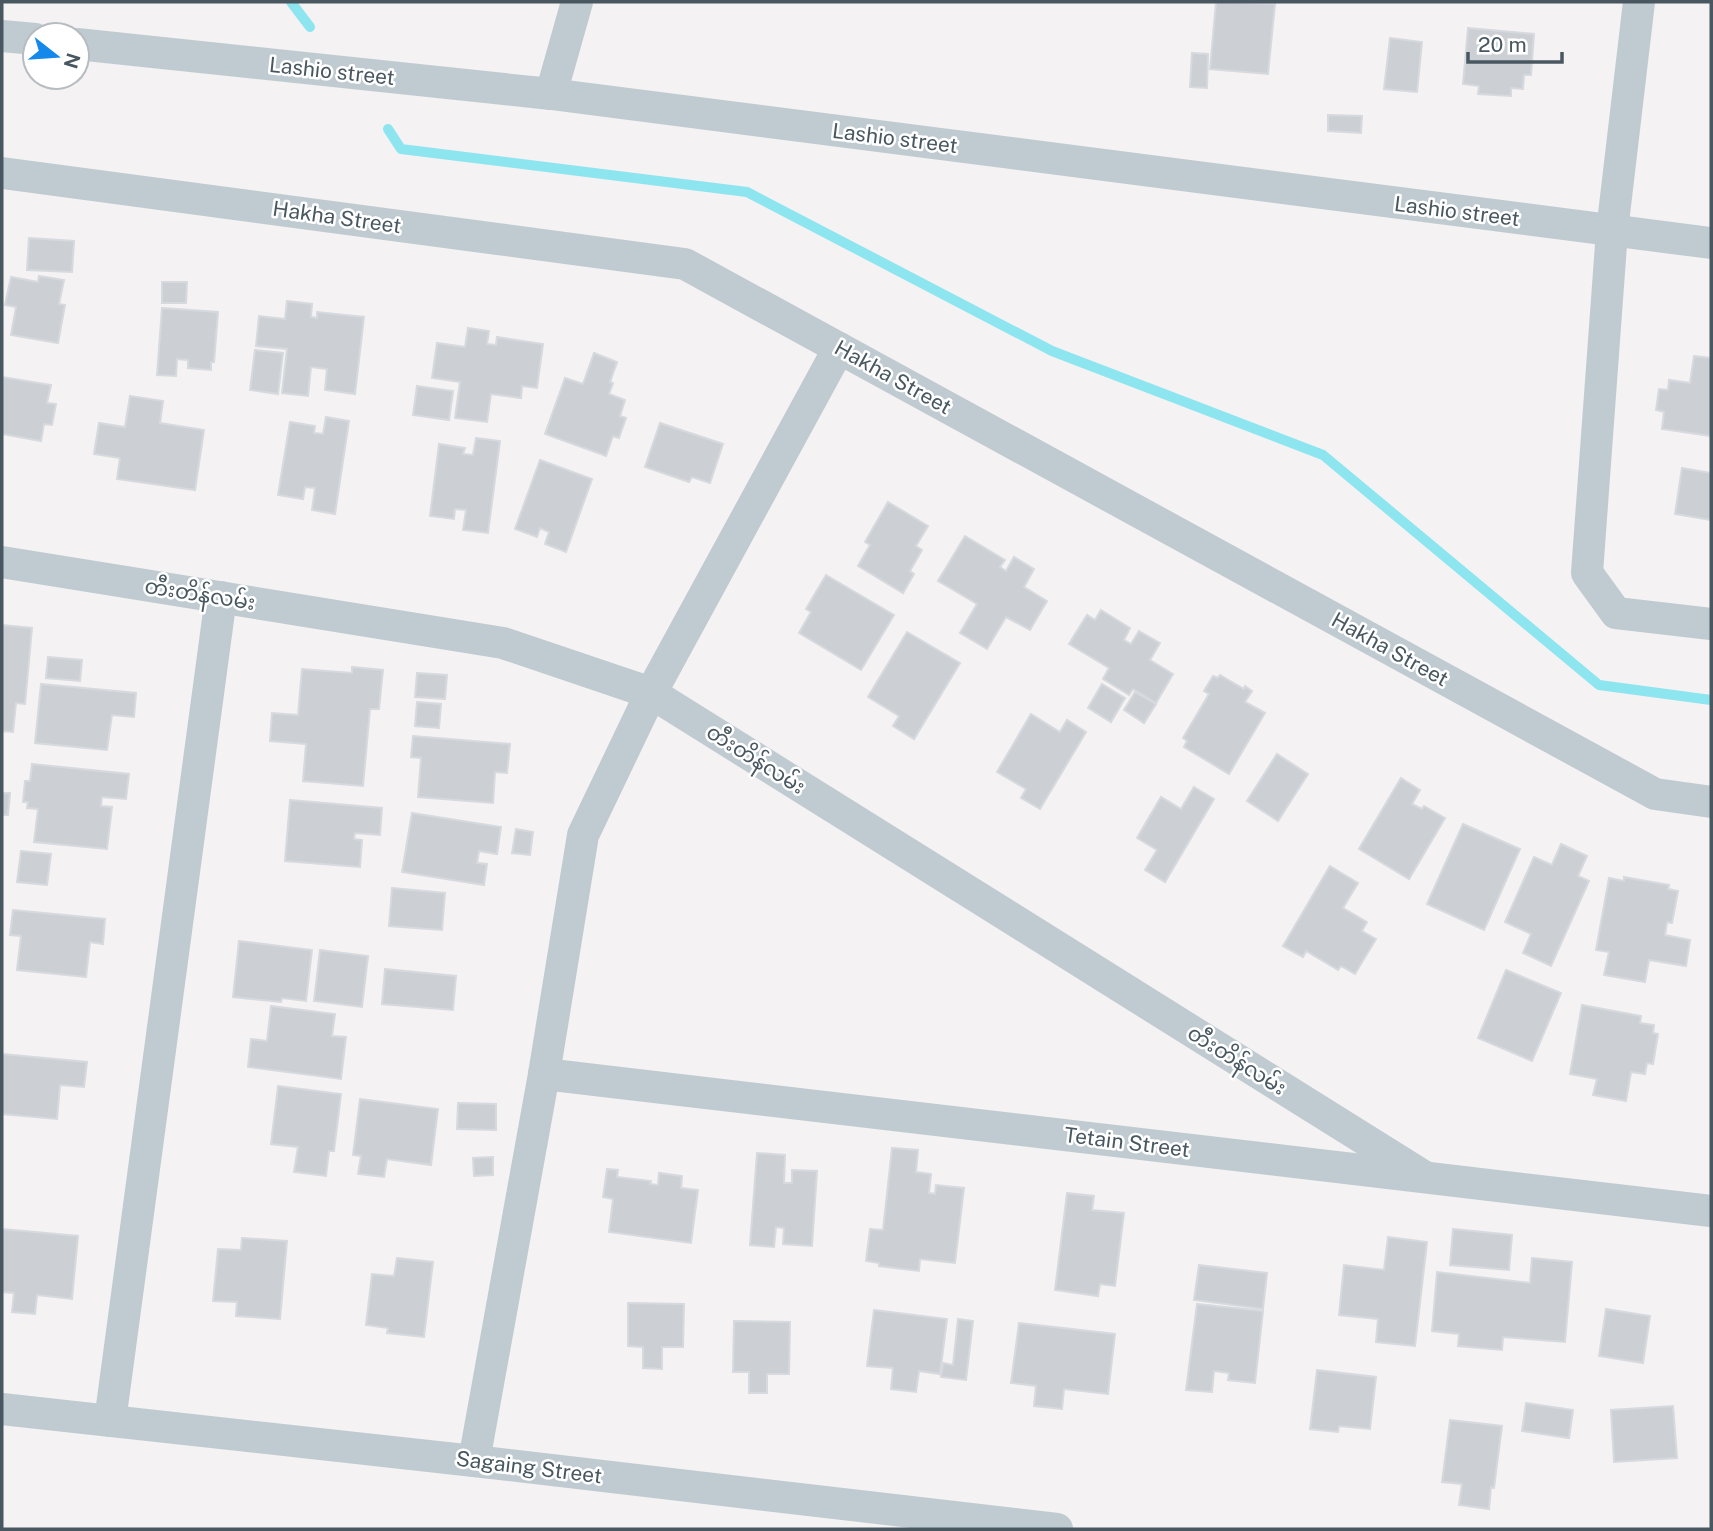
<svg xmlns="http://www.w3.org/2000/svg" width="1713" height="1531" viewBox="0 0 1713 1531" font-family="'Public Sans','Noto Sans Myanmar',sans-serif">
<rect width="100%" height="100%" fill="#f4f2f2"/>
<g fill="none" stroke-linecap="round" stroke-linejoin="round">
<!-- stream -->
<g stroke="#8de5ef" stroke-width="10">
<polyline points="291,2 310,27"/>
<polyline points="388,129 401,149 747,192 1052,351 1323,455 1599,685 1711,700"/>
</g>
</g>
<!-- building -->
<g fill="#ccd0d4" stroke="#d6d9dd" stroke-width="2">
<polygon points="1216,2 1275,4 1268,74 1210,69"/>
<polygon points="1468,28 1534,34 1531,75 1524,75 1523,89 1511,88 1511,96 1478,94 1479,86 1463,84"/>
<polygon points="1390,38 1422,42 1417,92 1384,89"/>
<polygon points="1192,53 1208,54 1207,88 1190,87"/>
<polygon points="1328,115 1362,116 1361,133 1328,131"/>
<polygon points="29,238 74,241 72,272 27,270"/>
<polygon points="39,276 64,280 59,304 65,305 58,343 11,335 16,307 5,305 11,277 38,282"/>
<polygon points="162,282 187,282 186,303 162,303"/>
<polygon points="287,301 312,304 311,317 317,318 317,312 364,317 355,394 325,390 327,369 311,367 308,396 282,393 287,349 256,346 259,316 285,319"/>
<polygon points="162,308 218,312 214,362 211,362 211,370 188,368 188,360 177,359 176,376 157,375"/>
<polygon points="468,328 489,331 487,344 496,345 497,337 543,344 537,388 522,386 521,398 491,394 487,422 455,418 460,382 432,378 437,343 465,347"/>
<polygon points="255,350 283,353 278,394 250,390"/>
<polygon points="594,353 617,362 610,382 613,383 609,394 625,400 620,416 626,418 619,438 613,436 606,456 545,434 565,378 583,384"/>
<polygon points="1694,356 1711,358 1711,436 1662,429 1664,412 1656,410 1659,389 1668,390 1669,380 1690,383"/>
<polygon points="2,377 51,385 47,403 56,404 52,425 44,424 41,441 2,434"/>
<polygon points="417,386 453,391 449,420 413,415"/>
<polygon points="130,396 163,401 160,423 204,430 195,490 117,479 120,458 94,454 99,423 125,427"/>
<polygon points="326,417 349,421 335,514 312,510 315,488 305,487 303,499 278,495 290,422 315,426 314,433 323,434"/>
<polygon points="660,423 723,444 710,483 692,477 689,482 645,467"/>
<polygon points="476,438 500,441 488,533 463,530 466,510 455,509 454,519 430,516 439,444 465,448 463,454 473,455"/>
<polygon points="540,460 592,479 566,552 545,544 549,532 540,528 537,537 515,529"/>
<polygon points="1682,468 1711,473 1711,520 1675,514"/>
<polygon points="888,502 928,526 916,546 922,550 910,571 914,574 903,593 858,566 870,545 865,542"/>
<polygon points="965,536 1005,560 1000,567 1006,571 1014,557 1034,569 1024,587 1047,601 1030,630 1006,617 987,649 960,633 977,604 938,581"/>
<polygon points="826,575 894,615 861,670 799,633 811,612 806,609"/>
<polygon points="1101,610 1130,628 1124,640 1131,644 1139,631 1160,643 1150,660 1173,674 1156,703 1133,689 1129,695 1103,679 1109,668 1069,644 1087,615 1095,620"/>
<polygon points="2,625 32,628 25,704 16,703 13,732 2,731"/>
<polygon points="907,632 960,663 914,739 893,726 899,716 868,697"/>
<polygon points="48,657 82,660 80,681 46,678"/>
<polygon points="352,667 383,670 379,709 370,709 363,786 303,781 306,744 270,741 272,713 298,715 302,669 352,673"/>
<polygon points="417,673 447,675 445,699 415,697"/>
<polygon points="1220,675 1244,689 1245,686 1252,691 1245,702 1265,713 1229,774 1184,747 1187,741 1183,738 1209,694 1204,691 1213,676 1218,678"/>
<polygon points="41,684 136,693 134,717 112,715 107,750 35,743"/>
<polygon points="1102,684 1125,698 1111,722 1088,708"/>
<polygon points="1135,692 1156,704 1144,723 1124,710"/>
<polygon points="417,702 441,704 439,728 415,726"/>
<polygon points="1031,714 1060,732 1067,720 1086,732 1040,809 1021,798 1026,789 997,772"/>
<polygon points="413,736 510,744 507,773 495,772 493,803 418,797 421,758 411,757"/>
<polygon points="1277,754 1308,774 1278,821 1247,801"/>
<polygon points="32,764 129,774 126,799 102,797 101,806 112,807 107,849 34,842 38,809 27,808 28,802 23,802 25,781 30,781"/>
<polygon points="1401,778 1420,790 1412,804 1422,809 1424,806 1445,818 1409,879 1359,849"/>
<polygon points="1194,787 1214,799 1165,882 1145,870 1157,850 1137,838 1161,797 1181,809"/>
<polygon points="2,793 10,793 8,815 2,815"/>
<polygon points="290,800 382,808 380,835 355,833 354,839 362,840 360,867 285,861"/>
<polygon points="412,813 501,827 497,854 479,851 477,863 487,864 484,885 402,872"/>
<polygon points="1463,824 1520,849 1484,930 1427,904"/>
<polygon points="516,829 533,832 530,855 512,853"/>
<polygon points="1561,844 1587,856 1578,876 1589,881 1551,966 1523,953 1531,934 1505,922 1534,857 1552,865"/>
<polygon points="21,851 51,854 47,885 17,882"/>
<polygon points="1330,866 1358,883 1343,908 1367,922 1362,931 1376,939 1355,974 1341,966 1338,970 1306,951 1303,957 1283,946"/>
<polygon points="1624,877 1669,885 1668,889 1678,891 1672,923 1667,922 1665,935 1690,940 1686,966 1649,960 1645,982 1604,975 1609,952 1596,950 1609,878 1624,881"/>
<polygon points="392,888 445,893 442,930 389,926"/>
<polygon points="13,910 105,919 103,944 90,942 86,977 17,970 21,936 10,935"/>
<polygon points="239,941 312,950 306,1001 282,998 281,1002 233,997"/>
<polygon points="320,950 368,956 362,1007 314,1001"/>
<polygon points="385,969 456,976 453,1010 382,1004"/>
<polygon points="1506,970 1561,993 1532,1061 1478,1038"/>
<polygon points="1582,1005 1641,1016 1640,1023 1654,1025 1653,1033 1658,1034 1653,1064 1647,1063 1645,1074 1631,1072 1626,1101 1593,1095 1597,1079 1570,1074"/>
<polygon points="271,1006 335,1014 332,1036 346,1037 341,1079 248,1067 251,1039 267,1041"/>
<polygon points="2,1054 87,1062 84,1087 60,1085 57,1119 2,1114"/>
<polygon points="278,1086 341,1094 334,1151 329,1151 326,1176 294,1172 298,1147 271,1144"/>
<polygon points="360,1099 438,1109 431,1165 387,1159 384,1177 358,1174 361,1156 353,1155"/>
<polygon points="458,1103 496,1104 496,1130 457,1129"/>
<polygon points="892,1148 918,1150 916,1172 931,1174 929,1193 935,1194 936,1185 964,1188 955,1263 920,1259 919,1271 879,1266 879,1263 866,1261 870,1229 883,1230"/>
<polygon points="757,1153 785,1155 784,1183 792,1183 792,1170 817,1171 812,1246 783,1244 784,1228 776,1227 774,1247 750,1245"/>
<polygon points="493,1157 493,1175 474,1176 473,1158"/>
<polygon points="607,1169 618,1170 617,1177 651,1181 650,1184 658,1185 659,1173 682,1176 681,1188 698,1190 691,1243 609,1232 613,1199 603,1197"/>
<polygon points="1067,1193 1094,1196 1092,1210 1124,1213 1115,1286 1100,1284 1098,1296 1055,1290"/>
<polygon points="2,1229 78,1236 72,1299 37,1295 35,1314 12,1312 14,1293 2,1292"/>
<polygon points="1453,1229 1512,1235 1509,1270 1450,1265"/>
<polygon points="1388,1237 1427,1242 1415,1346 1376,1342 1378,1319 1339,1315 1344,1265 1384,1270"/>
<polygon points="242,1238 287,1241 280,1319 236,1316 237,1302 213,1301 218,1249 241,1250"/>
<polygon points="397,1258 433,1262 424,1337 387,1333 388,1328 366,1325 372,1274 394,1276"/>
<polygon points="1532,1258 1572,1262 1565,1342 1503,1337 1502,1350 1458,1346 1459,1334 1432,1331 1437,1272 1530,1283"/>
<polygon points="1199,1265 1267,1273 1263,1309 1194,1300"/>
<polygon points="628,1303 684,1304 683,1347 662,1347 662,1369 643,1368 643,1347 628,1346"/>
<polygon points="1197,1304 1263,1311 1255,1383 1228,1380 1229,1373 1214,1371 1212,1392 1186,1390"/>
<polygon points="1606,1309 1650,1316 1643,1363 1599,1356"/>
<polygon points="874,1310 947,1319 940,1374 919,1371 916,1392 891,1389 893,1368 867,1366"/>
<polygon points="958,1319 973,1321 966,1380 941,1377 943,1363 953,1365"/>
<polygon points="734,1321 790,1322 789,1374 767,1374 767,1393 749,1393 749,1372 733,1372"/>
<polygon points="1019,1323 1115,1334 1108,1394 1064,1389 1062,1409 1034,1406 1036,1386 1011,1383"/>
<polygon points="1317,1370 1376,1377 1370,1429 1339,1426 1338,1432 1310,1429"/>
<polygon points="1526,1403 1573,1410 1569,1438 1522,1431"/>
<polygon points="1673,1406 1677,1458 1614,1462 1611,1410"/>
<polygon points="1450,1420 1502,1426 1494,1488 1491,1487 1489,1509 1459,1505 1462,1484 1442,1482"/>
</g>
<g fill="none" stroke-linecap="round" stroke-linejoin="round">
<!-- minor -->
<g stroke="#c0cbd1" stroke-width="32">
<polyline points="1639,2 1612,231 1587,573 1616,613 1711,624"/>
<polyline points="2,36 35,39"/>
<polyline points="77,44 551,94 1711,243"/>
<polyline points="551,94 577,2"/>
<polyline points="2,173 685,264 1655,794 1711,802"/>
<polyline points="2,562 503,643 651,693 1425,1177"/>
<polyline points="544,1074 1711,1211"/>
<polyline points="2,1409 474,1461 1057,1529"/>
<polyline points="110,1421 221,597"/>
<polyline points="474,1461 544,1074 583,835 651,693 839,348"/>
</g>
</g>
<g text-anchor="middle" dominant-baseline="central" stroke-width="5" stroke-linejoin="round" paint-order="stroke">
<!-- street labels -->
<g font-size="21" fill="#495860" stroke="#fff">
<text transform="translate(332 71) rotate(6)">Lashio street</text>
<text transform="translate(895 138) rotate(7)">Lashio street</text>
<text transform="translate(1457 211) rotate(7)">Lashio street</text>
<text transform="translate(337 217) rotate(8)">Hakha Street</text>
<text transform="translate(893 377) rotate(29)">Hakha Street</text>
<text transform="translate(200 594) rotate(9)">တီးတိန်လမ်း</text>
<text transform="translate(1390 649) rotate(29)">Hakha Street</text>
<text transform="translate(756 759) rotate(32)">တီးတိန်လမ်း</text>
<text transform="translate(1237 1060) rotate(32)">တီးတိန်လမ်း</text>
<text transform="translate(1127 1142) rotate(7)">Tetain Street</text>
<text transform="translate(529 1467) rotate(7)">Sagaing Street</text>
</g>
</g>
<!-- border -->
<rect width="1713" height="1531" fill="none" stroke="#495860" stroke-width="7"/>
<!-- north arrow -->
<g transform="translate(56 56) rotate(107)"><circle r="33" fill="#ffffff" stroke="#b6bcbf" stroke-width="2"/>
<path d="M0-5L12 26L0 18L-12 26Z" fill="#1588eb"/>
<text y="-10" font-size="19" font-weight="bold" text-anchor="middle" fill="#495860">N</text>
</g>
<!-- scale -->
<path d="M1468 52v10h94v-10" fill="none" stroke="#495860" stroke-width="3.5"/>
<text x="1478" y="52" font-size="21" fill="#495860" stroke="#ffffff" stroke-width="5" paint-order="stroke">20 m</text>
</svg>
